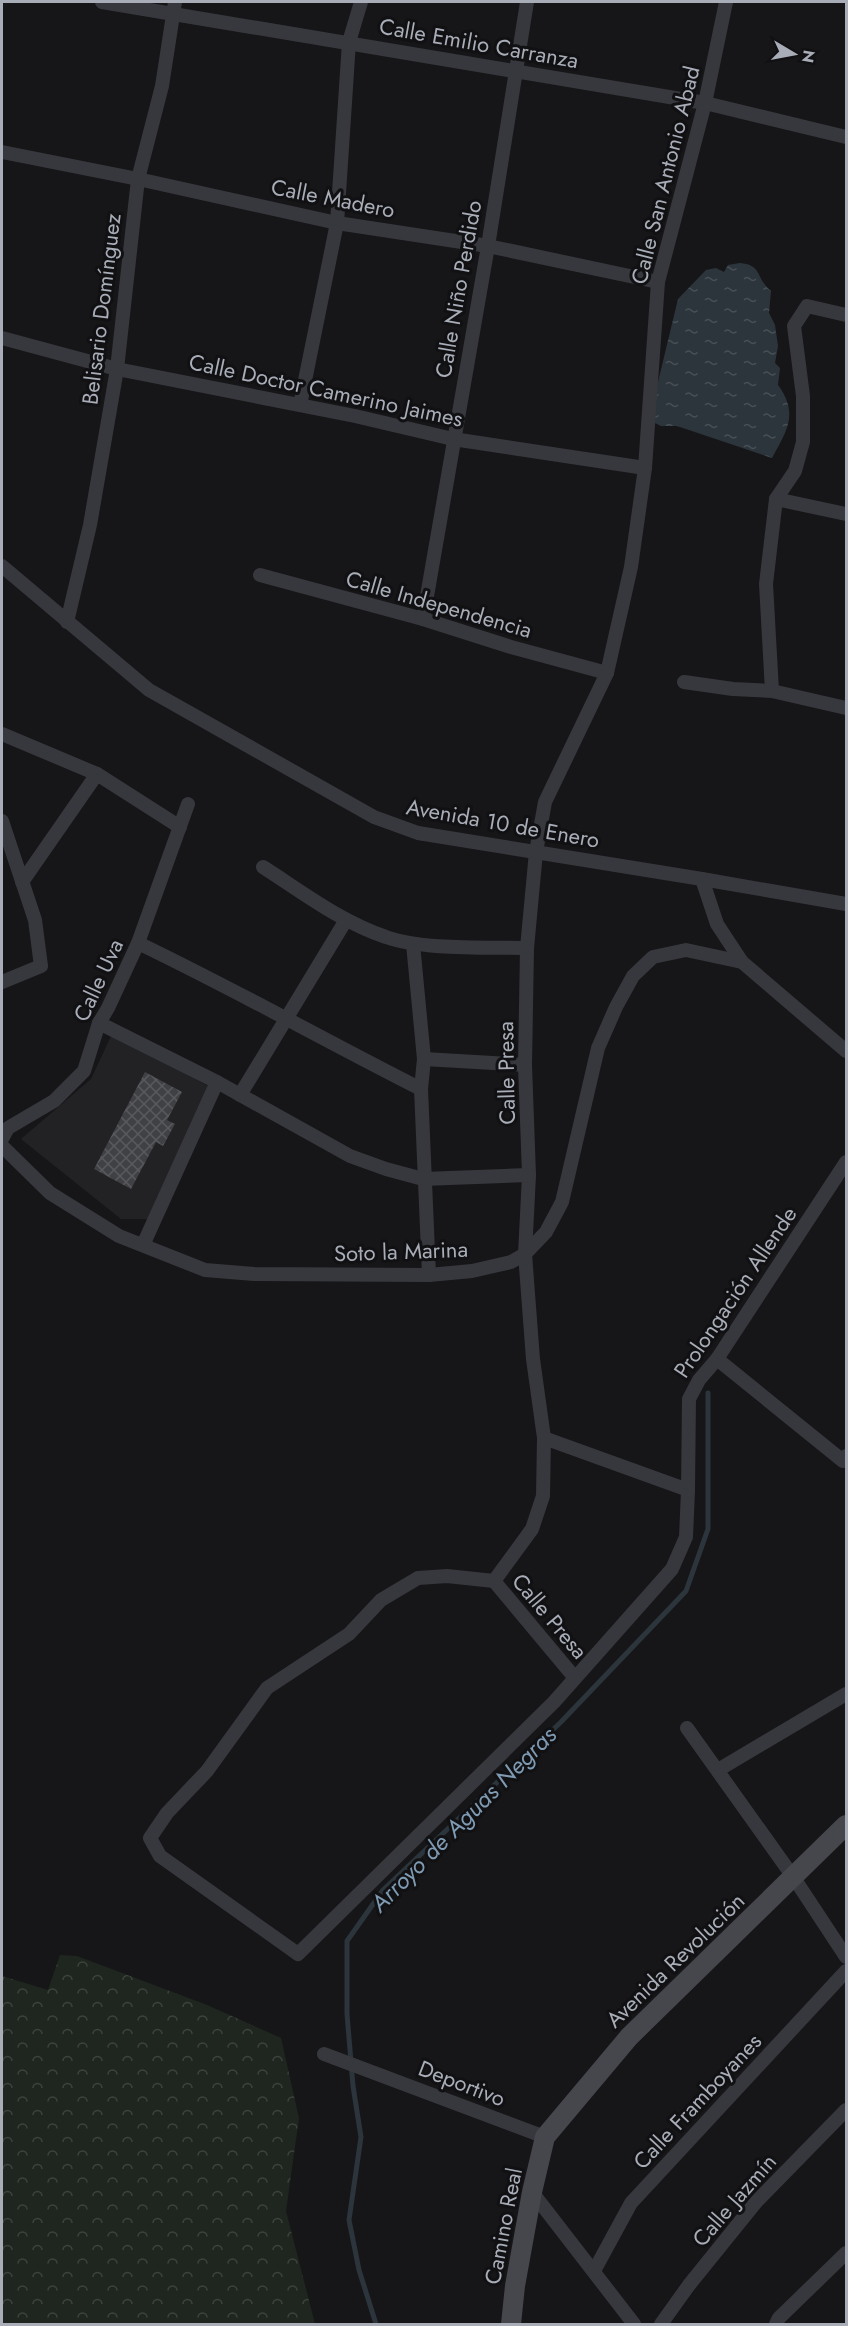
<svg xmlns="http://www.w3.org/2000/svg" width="848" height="2326" viewBox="0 0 848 2326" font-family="Jost,sans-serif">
<defs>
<pattern id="park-crowns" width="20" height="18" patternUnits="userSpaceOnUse" patternTransform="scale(1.5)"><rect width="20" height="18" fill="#1e261f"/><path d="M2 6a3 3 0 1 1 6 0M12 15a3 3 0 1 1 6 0" fill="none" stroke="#3c433d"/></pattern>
<pattern id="water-ripples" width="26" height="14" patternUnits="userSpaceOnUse" patternTransform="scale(1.5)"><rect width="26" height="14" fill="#2c353c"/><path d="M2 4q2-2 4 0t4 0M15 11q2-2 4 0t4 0" fill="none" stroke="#485056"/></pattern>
<pattern id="building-cross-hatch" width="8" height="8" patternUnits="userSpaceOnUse" patternTransform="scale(1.5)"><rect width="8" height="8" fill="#404145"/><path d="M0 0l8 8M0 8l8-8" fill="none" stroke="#595a5e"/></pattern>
</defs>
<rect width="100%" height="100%" fill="#161618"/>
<!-- built -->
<polygon fill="#222225" points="113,1032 213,1089 150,1219 121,1219 21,1139 91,1079"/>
<!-- park -->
<polygon fill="url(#park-crowns)" points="60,1955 77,1956 207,2005 281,2038 299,2118 286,2211 315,2324 2,2324 2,1976 48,1990"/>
<!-- water -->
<path fill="url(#water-ripples)" d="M740 263C763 265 755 278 771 291L769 313 775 325 778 346 775 363 780 368 778 385C799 414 787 430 772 458L677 426H661L653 422 652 407 678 299 706 270 716 268 724 272 728 265Z"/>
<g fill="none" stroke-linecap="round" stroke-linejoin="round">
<!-- stream -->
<polyline stroke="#2c353c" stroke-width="5" points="376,2324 359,2270 349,2220 361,2137 353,2086 347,2014 347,1941 383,1890 561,1722 686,1591 708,1529 708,1393"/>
</g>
<!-- building -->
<polygon fill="url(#building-cross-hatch)" points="145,1072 182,1092 167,1120 175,1124 163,1146 156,1142 131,1189 94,1169"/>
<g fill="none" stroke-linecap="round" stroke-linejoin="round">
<!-- street -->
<g stroke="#37383d" stroke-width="14">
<polyline points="102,2 705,103 846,137"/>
<polyline points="726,2 705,103 658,282 645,468 631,567 607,673 545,802 536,852 527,948 525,1065 529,1175 525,1254 533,1359 544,1438 543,1496 532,1529 494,1581 447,1576 418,1578 381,1600 349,1634 267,1688 207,1771 167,1813 150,1838 160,1856 298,1954 554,1702 672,1569 686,1537 688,1490 689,1399 699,1380 717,1359 846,1162"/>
<polyline points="2,152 138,179 337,223 488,246 658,282"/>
<polyline points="2,338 117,369 355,416 453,439 645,468"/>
<polyline points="300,405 337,223 349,42 361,2"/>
<polyline points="776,499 846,514"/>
<polyline points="2,566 149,690 374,817 418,833 702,879 846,904"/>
<polyline points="260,575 423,619 511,647 607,673"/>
<polyline points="423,619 488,246 527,2"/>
<polyline points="67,622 90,525 117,369 138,179 162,86 175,2"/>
<polyline points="684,682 733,689 772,691 846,708"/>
<polyline points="772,691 766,584 776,499 795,471 803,442 803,396 794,326 807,306 846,315"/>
<polyline points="2,734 97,774 180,827"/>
<polyline points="2,821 35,920 41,966 2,982"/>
<path d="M263 867C302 892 341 922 386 937 422 950 486 947 527 948"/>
<polyline points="702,879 717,924 742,962 846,1051"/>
<polyline points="22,882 97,774"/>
<path d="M138 943C234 989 326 1041 421 1089"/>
<polyline points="413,944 424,1059 421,1089 429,1275"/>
<polyline points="99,1023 217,1082 350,1156 386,1169 423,1179 529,1175"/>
<polyline points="424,1059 525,1065"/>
<polyline points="240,1095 346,920"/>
<polyline points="2,1139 8,1128 54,1101 84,1071 99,1023 108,1008 138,943 188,804"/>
<polyline points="2,1146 50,1193 119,1236 205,1270 254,1274 429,1275 472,1271 511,1262 525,1254 546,1232 562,1202 598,1048 616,1007 633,976 653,957 686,950 742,962"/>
<polyline points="143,1245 217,1082"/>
<polyline points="717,1359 843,1461 846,1456"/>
<polyline points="544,1438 688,1490"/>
<polyline points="494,1581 575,1678"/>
<polyline points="687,1728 794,1878 846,1957"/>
<polyline points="718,1770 846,1694"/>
<polyline points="324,2054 545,2137"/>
<polyline points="532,2192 634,2324"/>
<polyline points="594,2271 631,2203 846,1971"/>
<polyline points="661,2324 689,2285 756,2202 846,2110"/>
<polyline points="776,2324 779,2318 846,2253"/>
</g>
<!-- secondary -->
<polyline stroke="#45474d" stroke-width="20" points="511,2324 515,2286 532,2192 545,2137 629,2037 846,1825"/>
</g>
<g text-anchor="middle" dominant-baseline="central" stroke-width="6" stroke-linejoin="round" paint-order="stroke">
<!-- street labels -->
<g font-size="22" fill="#a8adb8" stroke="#111113">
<text transform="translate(479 43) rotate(10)">Calle Emilio Carranza</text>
<text transform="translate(665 175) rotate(-76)">Calle San Antonio Abad</text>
<text transform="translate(333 198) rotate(11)">Calle Madero</text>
<text transform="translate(458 289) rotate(-80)">Calle Niño Perdido</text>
<text transform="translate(101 309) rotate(-83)">Belisario Domínguez</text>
<text transform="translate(326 390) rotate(12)">Calle Doctor Camerino Jaimes</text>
<text transform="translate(439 604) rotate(16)">Calle Independencia</text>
<text transform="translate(503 823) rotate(10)">Avenida 10 de Enero</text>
<text transform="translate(98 980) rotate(-65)">Calle Uva</text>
<text transform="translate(506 1073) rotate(-91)">Calle Presa</text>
<text transform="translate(401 1251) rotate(-2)">Soto la Marina</text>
<text transform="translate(735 1292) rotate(-56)">Prolongación Allende</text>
<text transform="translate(550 1616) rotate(50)">Calle Presa</text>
<text transform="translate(675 1960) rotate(-44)">Avenida Revolución</text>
<text transform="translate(462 2083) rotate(21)">Deportivo</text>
<text transform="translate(697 2101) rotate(-47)">Calle Framboyanes</text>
<text transform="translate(734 2200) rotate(-49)">Calle Jazmín</text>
<text transform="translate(503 2226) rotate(-79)">Camino Real</text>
</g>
<!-- water labels -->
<g font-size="24" font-style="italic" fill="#7f9bb3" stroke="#111113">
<text transform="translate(463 1819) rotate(-45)">Arroyo de Aguas Negras</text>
</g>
</g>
<!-- border -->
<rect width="848" height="2326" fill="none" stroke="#a8adb8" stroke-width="6"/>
<!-- north arrow -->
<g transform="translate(794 54) rotate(100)" stroke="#111113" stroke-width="4.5" paint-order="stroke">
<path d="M0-4.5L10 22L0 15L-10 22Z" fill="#a8adb8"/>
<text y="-9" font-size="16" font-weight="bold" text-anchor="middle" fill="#a8adb8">N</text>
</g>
</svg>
